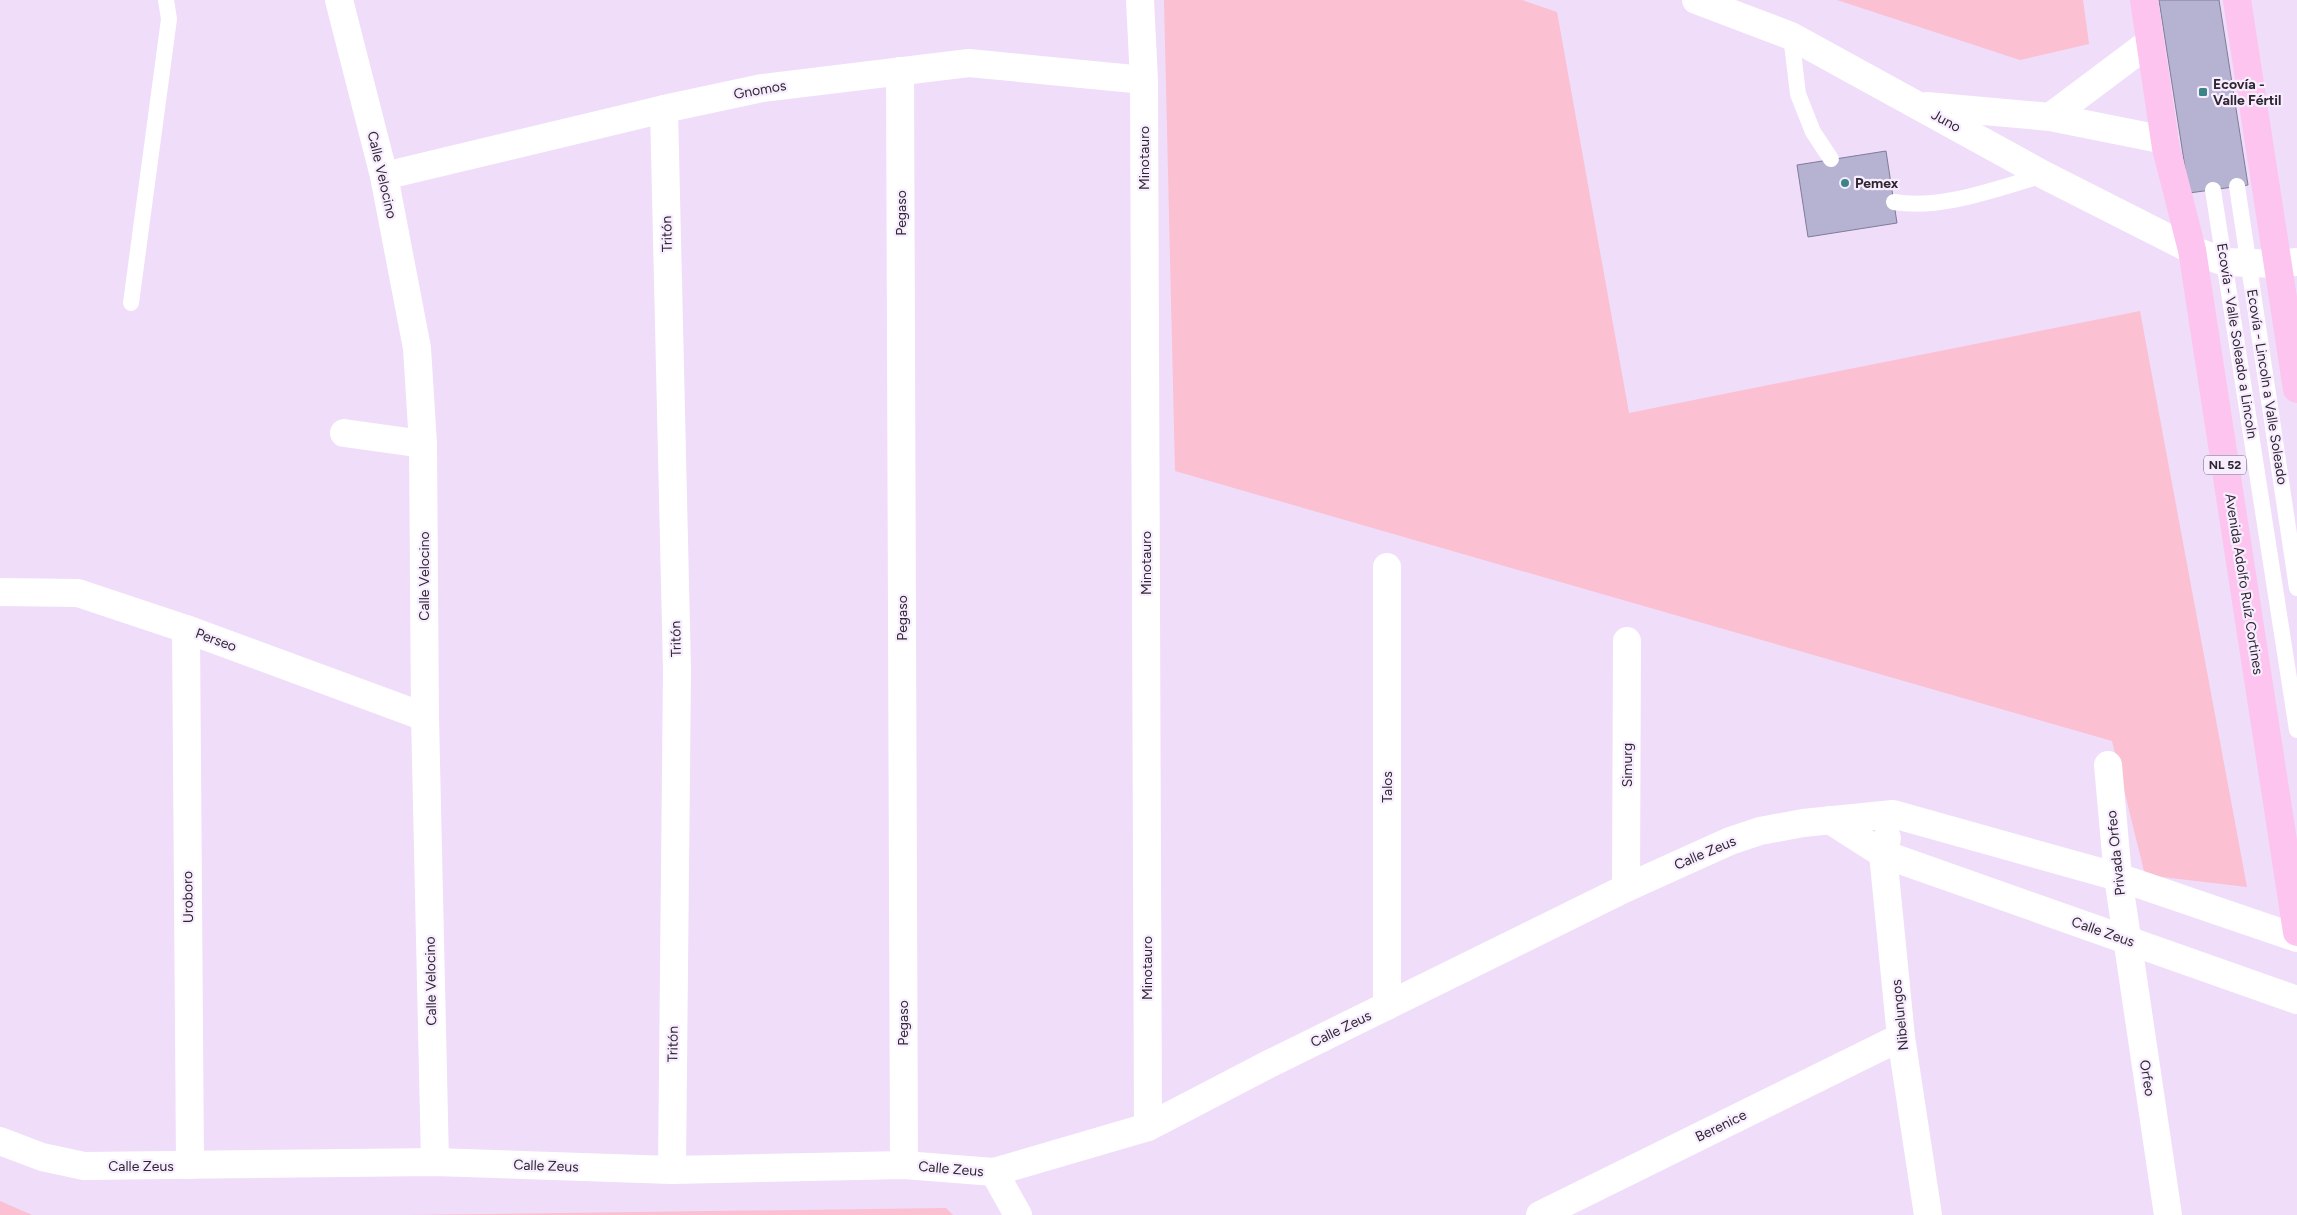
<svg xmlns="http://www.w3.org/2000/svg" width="2297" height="1215" viewBox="0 0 2297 1215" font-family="Figtree,sans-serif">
<rect width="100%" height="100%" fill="#efddfa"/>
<!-- green -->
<g fill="#fbc0d1">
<polygon points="1164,0 1522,0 1557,12 1629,413 2140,311 2247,887 2145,875 2112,741 1175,471"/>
<polygon points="1837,0 2083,0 2089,44 2020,60"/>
<polygon points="0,1201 32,1215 0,1215"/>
<polygon points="946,1208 953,1215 408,1215"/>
</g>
<!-- building -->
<g fill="#b6b2d1" stroke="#807c98">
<polygon points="2159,0 2219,0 2248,185 2189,193"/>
<polygon points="1886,151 1897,223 1808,237 1797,165"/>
</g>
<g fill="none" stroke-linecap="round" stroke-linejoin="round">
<!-- lane -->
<g stroke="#fff" stroke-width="16">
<polyline points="1791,36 1798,94 1813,132 1831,159"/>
<polyline points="2237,186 2297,588"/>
<polyline points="2213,190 2297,730"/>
<path d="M1894 202C1943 210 1997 188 2044 175"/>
<polyline points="131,303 169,19 166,0"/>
</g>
<!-- street -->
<g stroke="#fff" stroke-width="28">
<polyline points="339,0 384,176 417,348 423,444 425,717 435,1162"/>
<polyline points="1140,0 1144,80 1148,1127"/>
<polyline points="1696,0 1791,36 2044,175 2192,250 2225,262 2278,264 2297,262"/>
<polyline points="900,71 904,1165"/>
<polyline points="1927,106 2050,117 2165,140"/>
<polyline points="664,109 677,670 672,1170"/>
<polyline points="2050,117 2150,42"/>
<polyline points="384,176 664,109 762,88 969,63 1144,80"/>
<polyline points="344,433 423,444"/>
<polyline points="0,592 78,593 186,629 425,717"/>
<polyline points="186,629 190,1165"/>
<polyline points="2108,765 2118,877 2168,1215"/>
<polyline points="1830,820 1883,854 2297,1000"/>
<polyline points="1887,838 1883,854 1901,1037 1928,1215"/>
<polyline points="1626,888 1627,641"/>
<polyline points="1387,1006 1387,567"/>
<polyline points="0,1141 42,1157 84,1166 435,1162 672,1170 904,1165 994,1172 1148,1127 1271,1063 1626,888 1730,841 1760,831 1803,823 1893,814 2118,877 2297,938"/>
<polyline points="994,1172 1018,1215"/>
<polyline points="1540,1215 1901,1037"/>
</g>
<!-- primary -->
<g stroke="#fcc4ee" stroke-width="28">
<polyline points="2144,0 2166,148 2192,250 2297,932"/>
<polyline points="2237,0 2297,389"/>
</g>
</g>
<!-- markers -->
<g fill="#3c8488" stroke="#f8edff" stroke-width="2">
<rect x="2198" y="87" width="10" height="10" rx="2.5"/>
<circle cx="1845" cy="183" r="5"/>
</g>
<g text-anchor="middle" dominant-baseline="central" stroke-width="4.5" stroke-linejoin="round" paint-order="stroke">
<!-- shield labels -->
<rect fill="#f8edff" stroke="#6b626f" stroke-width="1" x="2204" y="455.5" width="42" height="19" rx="4"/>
<g font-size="12" font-weight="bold" fill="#2e2731">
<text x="2225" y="465">NL 52</text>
</g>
<!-- poi labels -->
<g font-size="14" font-weight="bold" fill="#2e2731" stroke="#f8edff" text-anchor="start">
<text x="2213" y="84">Ecovía -<tspan x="2213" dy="16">Valle Fértil</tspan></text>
<text x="1855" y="183">Pemex</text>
</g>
<!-- street labels -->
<g font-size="14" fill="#2e2731" stroke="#f8edff">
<text transform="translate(760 90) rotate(-10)">Gnomos</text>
<text transform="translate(1946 121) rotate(29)">Juno</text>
<text transform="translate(1144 158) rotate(-90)">Minotauro</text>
<text transform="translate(382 175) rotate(77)">Calle Velocino</text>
<text transform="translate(901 213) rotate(-90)">Pegaso</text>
<text transform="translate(667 234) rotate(-91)">Tritón</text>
<text transform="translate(2237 341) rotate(81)">Ecovía - Valle Soleado a Lincoln</text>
<text transform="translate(2267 387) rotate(81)">Ecovía - Lincoln a Valle Soleado</text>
<text transform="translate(1146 563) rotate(-90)">Minotauro</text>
<text transform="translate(424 576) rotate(-90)">Calle Velocino</text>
<text transform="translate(2244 584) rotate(81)">Avenida Adolfo Ruíz Cortines</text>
<text transform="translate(902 618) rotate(-90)">Pegaso</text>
<text transform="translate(676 639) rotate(-91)">Tritón</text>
<text transform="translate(216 640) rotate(20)">Perseo</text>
<text transform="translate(1627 765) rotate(-90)">Simurg</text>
<text transform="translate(1387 787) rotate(-90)">Talos</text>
<text transform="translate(1705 853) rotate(-23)">Calle Zeus</text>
<text transform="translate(2116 853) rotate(-96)">Privada Orfeo</text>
<text transform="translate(188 897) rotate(-91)">Uroboro</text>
<text transform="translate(2103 932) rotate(19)">Calle Zeus</text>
<text transform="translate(1147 968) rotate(-90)">Minotauro</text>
<text transform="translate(431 981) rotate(-91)">Calle Velocino</text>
<text transform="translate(1900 1015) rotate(-96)">Nibelungos</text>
<text transform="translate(903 1023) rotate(-90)">Pegaso</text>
<text transform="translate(1341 1029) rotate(-26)">Calle Zeus</text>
<text transform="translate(673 1044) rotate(-89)">Tritón</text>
<text transform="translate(2147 1078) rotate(81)">Orfeo</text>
<text transform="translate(1721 1126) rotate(-26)">Berenice</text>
<text x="141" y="1166">Calle Zeus</text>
<text transform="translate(546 1166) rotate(2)">Calle Zeus</text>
<text transform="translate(951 1169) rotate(5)">Calle Zeus</text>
</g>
</g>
</svg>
